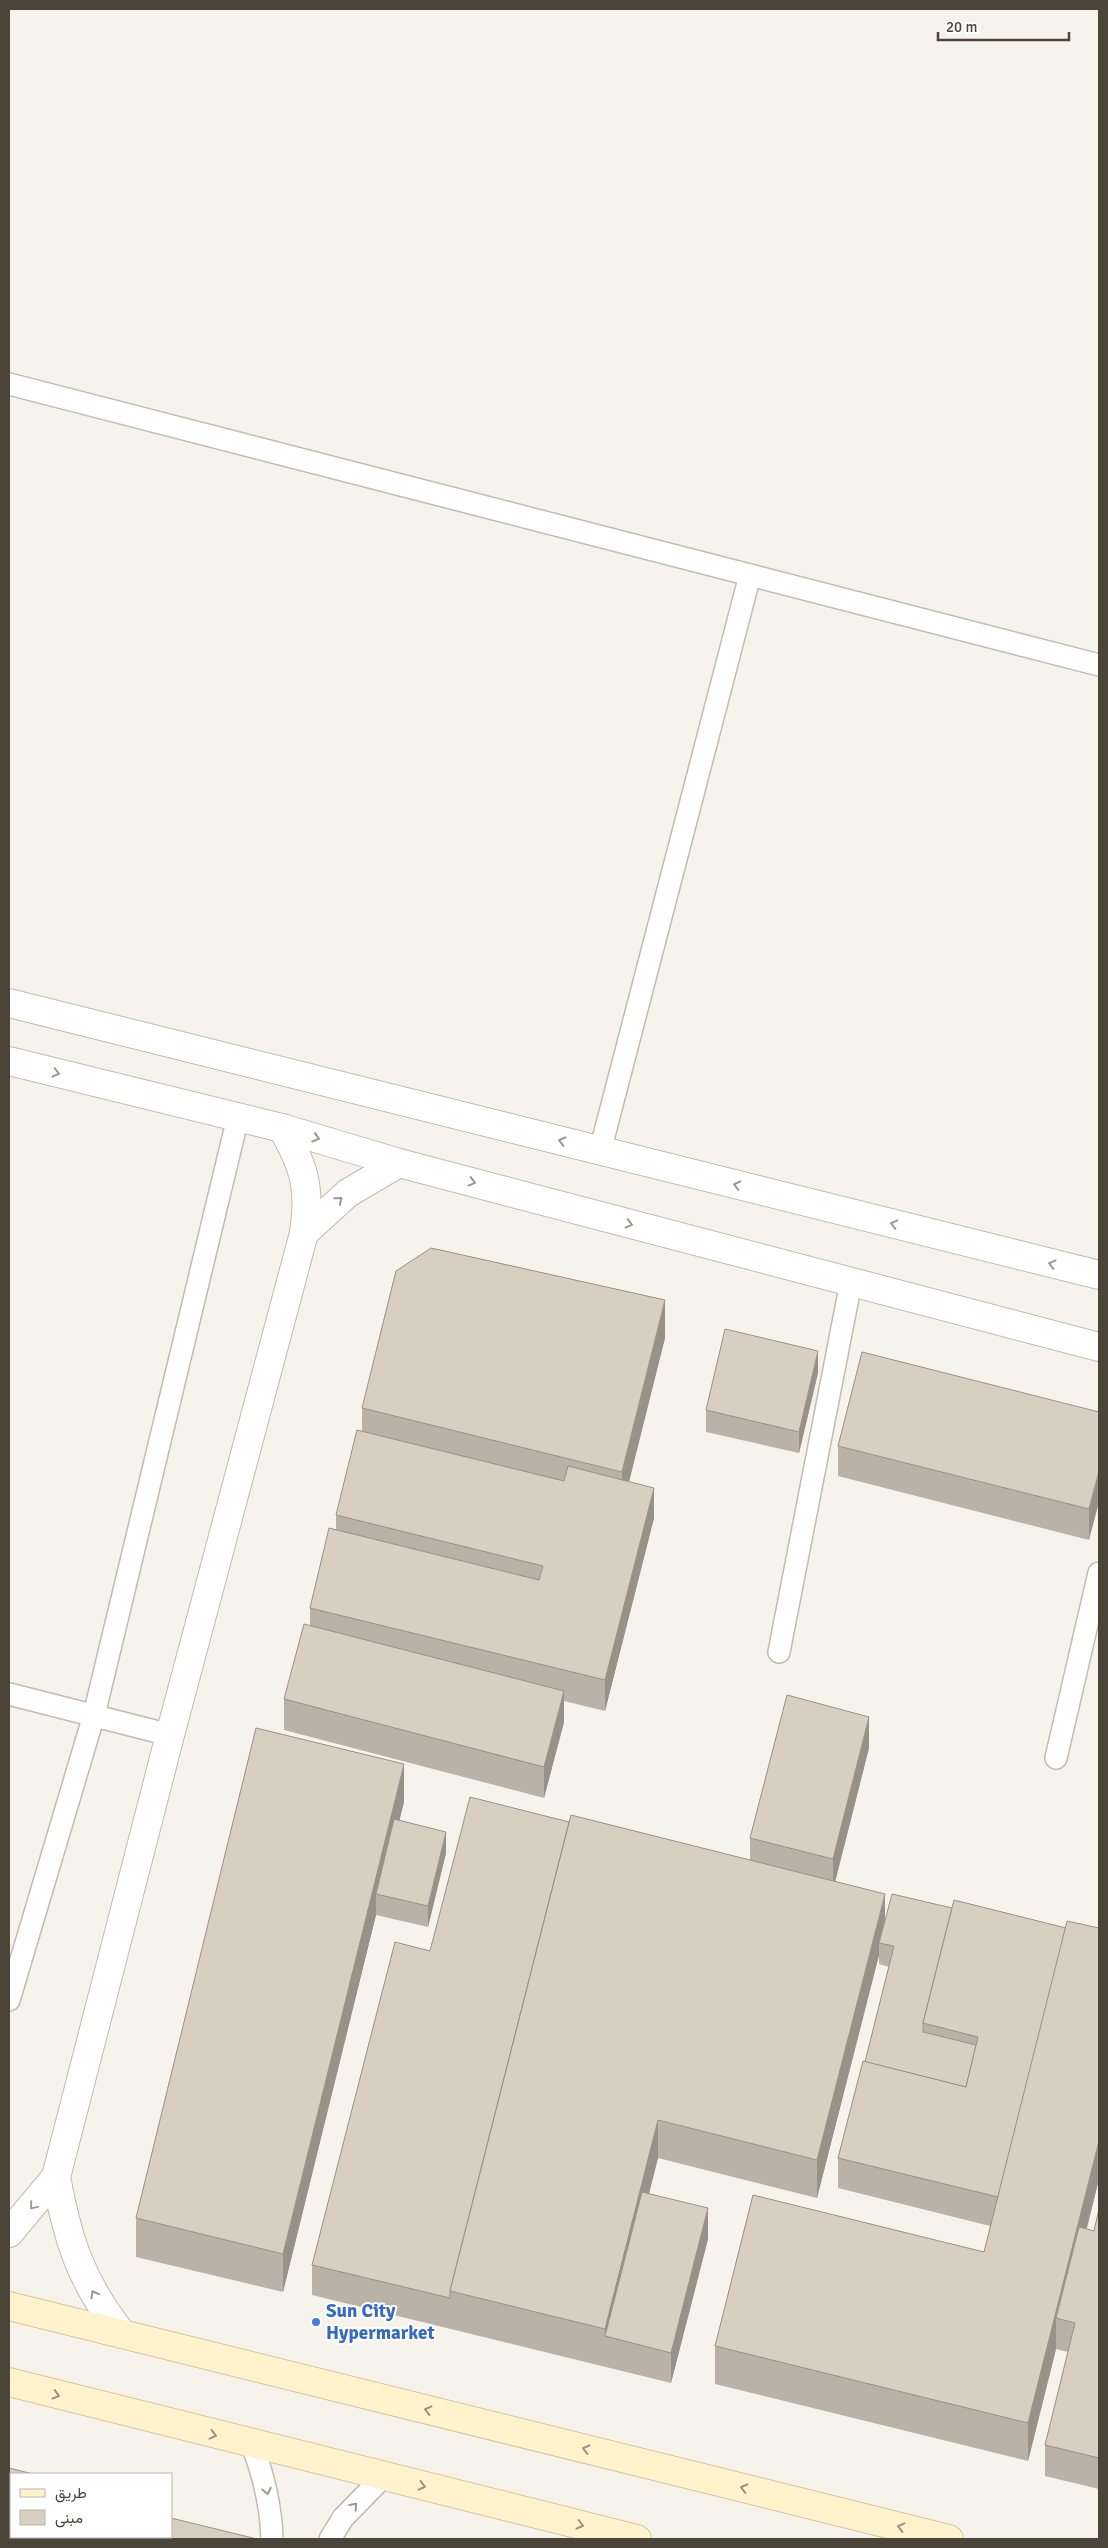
<svg xmlns="http://www.w3.org/2000/svg" width="1108" height="2548" viewBox="0 0 1108 2548" font-family="Signika,Vazirmatn,sans-serif">
<rect width="100%" height="100%" fill="#f6f3ec"/>
<g fill="none" stroke-linecap="round" stroke-linejoin="round">
<defs>
<g id="service">
<polyline points="9,384 1099,665"/>
<polyline points="600,1151 750,575"/>
<polyline points="779,1652 851,1282"/>
<polyline points="9,1694 170,1735"/>
<polyline points="1056,1758 1099,1573"/>
<polyline points="9,2000 94,1715 238,1117"/>
<path d="M252 2445C264 2476 271 2506 272 2539"/>
<polyline points="330,2539 343,2518 383,2477"/>
</g>
<g id="minor">
<polyline points="9,1003 1099,1275"/>
<polyline points="9,1061 282,1128 399,1163 1099,1347"/>
<polyline points="304,1233 348,1193 399,1163"/>
<polyline points="9,2233 56,2177"/>
<path d="M122 2334C81 2282 68 2241 56 2177L170 1735 304 1233C311 1188 304 1166 282 1128"/>
</g>
<g id="secondary">
<polyline points="9,2306 949,2539"/>
<polyline points="9,2382 637,2539"/>
</g>
</defs>
<!-- service casing -->
<use href="#service" stroke="#c2bbae" stroke-width="24"/>
<!-- minor casing -->
<use href="#minor" stroke="#c2bbae" stroke-width="30"/>
<!-- secondary casing -->
<use href="#secondary" stroke="#d6c79b" stroke-width="30"/>
<!-- service -->
<use href="#service" stroke="#fff" stroke-width="21"/>
<!-- minor -->
<use href="#minor" stroke="#fff" stroke-width="28"/>
<!-- secondary -->
<use href="#secondary" stroke="#fff3cd" stroke-width="28"/>
</g>
<!-- wall -->
<g fill="#bab2a6">
<polygon points="665,1338 629,1481 654,1518 605,1711 564,1701 564,1722 544,1798 284,1730 284,1699 310,1625 310,1608 336,1529 336,1515 362,1432 362,1408"/>
<polygon points="818,1373 799,1453 706,1432 706,1410"/>
<polygon points="1099,1412 1089,1540 838,1476 838,1446"/>
<polygon points="869,1748 835,1882 885,1920 952,1908 1066,1928 1099,1928 1099,2179 1087,2229 1094,2231 1099,2209 1099,2489 1045,2476 1045,2445 1068,2352 1056,2349 1028,2461 715,2384 715,2346 984,2252 990,2226 838,2188 838,2158 865,2062 889,1967 879,1964 879,1955 817,2198 658,2158 649,2194 708,2239 671,2383 312,2295 312,2265 430,1951 569,1822 750,1860 750,1838"/>
<polygon points="404,1802 399,1820 446,1853 428,1927 376,1915 283,2292 136,2257 136,2218"/>
</g>
<!-- shaded-wall -->
<g fill="#979187">
<polygon points="665,1300 665,1338 622,1510 622,1472"/>
<polygon points="818,1351 818,1373 799,1453 799,1432"/>
<polygon points="1099,1471 1099,1502 1089,1540 1089,1509"/>
<polygon points="654,1488 654,1518 605,1711 605,1680"/>
<polygon points="564,1691 564,1722 544,1798 544,1767"/>
<polygon points="869,1717 869,1748 833,1890 833,1859"/>
<polygon points="404,1764 404,1802 381,1895 376,1894 376,1915 283,2292 283,2254"/>
<polygon points="446,1832 446,1853 428,1927 428,1906"/>
<polygon points="885,1894 885,1932 879,1943 879,1955 817,2198 817,2160"/>
<polygon points="658,2120 658,2158 612,2338 605,2336 605,2329"/>
<polygon points="1099,2141 1099,2179 1063,2320 1056,2318 1056,2349 1028,2461 1028,2423"/>
<polygon points="708,2208 708,2239 671,2383 671,2353"/>
</g>
<!-- building -->
<g fill="#d8cfc1" stroke="#979187">
<polygon points="431,1248 665,1300 622,1472 362,1408 396,1271"/>
<polygon points="725,1329 818,1351 799,1432 706,1410"/>
<polygon points="862,1352 1099,1412 1099,1471 1089,1509 838,1446"/>
<polygon points="357,1430 564,1481 568,1466 654,1488 605,1680 310,1608 329,1528 539,1580 543,1566 336,1515"/>
<polygon points="304,1624 564,1691 544,1767 284,1699"/>
<polygon points="787,1695 869,1717 833,1859 750,1838"/>
<polygon points="256,1728 404,1764 283,2254 136,2218"/>
<polygon points="470,1797 569,1822 450,2291 450,2298 312,2265 395,1942 430,1951"/>
<polygon points="571,1815 885,1894 817,2160 658,2120 605,2329 450,2291"/>
<polygon points="394,1819 446,1832 428,1906 376,1894"/>
<polygon points="892,1894 952,1908 923,2023 923,2032 976,2045 966,2087 865,2062 894,1946 879,1943"/>
<polygon points="954,1900 1066,1928 998,2197 838,2158 863,2061 966,2087 978,2037 923,2023"/>
<polygon points="1067,1921 1099,1928 1099,2141 1028,2423 715,2346 753,2195 984,2252"/>
<polygon points="642,2192 708,2208 671,2353 605,2336"/>
<polygon points="1099,2209 1099,2458 1045,2445 1075,2323 1056,2318 1079,2227 1094,2231"/>
<polygon points="9,2468 33,2474 11,2474 11,2537 74,2537 73,2539 9,2539"/>
<polygon points="171,2518 257,2539 75,2539 76,2537 171,2537"/>
</g>
<!-- one-way arrows -->
<defs><path id="oneway-chevron" d="M-2-3.5L2.5 0L-2 3.5" fill="none" stroke-width="1.6" stroke-linecap="round" stroke-linejoin="round" transform="scale(1.25)"/></defs>
<g stroke="#9c9892">
<use href="#oneway-chevron" transform="translate(56 1073) rotate(14)"/>
<use href="#oneway-chevron" transform="translate(316 1138) rotate(17)"/>
<use href="#oneway-chevron" transform="translate(562 1141) rotate(-166)"/>
<use href="#oneway-chevron" transform="translate(472 1182) rotate(15)"/>
<use href="#oneway-chevron" transform="translate(737 1185) rotate(-166)"/>
<use href="#oneway-chevron" transform="translate(339 1200) rotate(-40)"/>
<use href="#oneway-chevron" transform="translate(629 1224) rotate(15)"/>
<use href="#oneway-chevron" transform="translate(894 1224) rotate(-166)"/>
<use href="#oneway-chevron" transform="translate(1052 1264) rotate(-166)"/>
<use href="#oneway-chevron" transform="translate(33 2206) rotate(130)"/>
<use href="#oneway-chevron" transform="translate(94 2294) rotate(-119)"/>
<use href="#oneway-chevron" transform="translate(267 2491) rotate(78)"/>
<use href="#oneway-chevron" transform="translate(354 2506) rotate(-48)"/>
</g>
<g stroke="#9c937c">
<use href="#oneway-chevron" transform="translate(56 2395) rotate(15)"/>
<use href="#oneway-chevron" transform="translate(428 2410) rotate(-166)"/>
<use href="#oneway-chevron" transform="translate(213 2435) rotate(14)"/>
<use href="#oneway-chevron" transform="translate(586 2449) rotate(-166)"/>
<use href="#oneway-chevron" transform="translate(422 2486) rotate(14)"/>
<use href="#oneway-chevron" transform="translate(744 2488) rotate(-166)"/>
<use href="#oneway-chevron" transform="translate(580 2525) rotate(14)"/>
<use href="#oneway-chevron" transform="translate(901 2527) rotate(-166)"/>
</g>
<!-- markers -->
<circle fill="#3f7fe0" stroke="#fff" stroke-width="2" cx="316" cy="2322" r="5"/>
<g text-anchor="middle" dominant-baseline="central" stroke-width="4" stroke-linejoin="round" paint-order="stroke">
<!-- shop labels -->
<g font-size="19" font-weight="bold" fill="#366cbe" stroke="#fff" text-anchor="start">
<text x="326" y="2311">Sun City<tspan x="326" dy="22">Hypermarket</tspan></text>
</g>
</g>
<!-- border -->
<rect width="1108" height="2548" fill="none" stroke="#4b4439" stroke-width="20"/>
<!-- legend -->
<rect x="10" y="2473" width="162" height="65" fill="#ffffff" stroke="#b7b4b0"/>
<rect x="20" y="2489" width="25" height="8" fill="#fff3cd" stroke="#b7b4b0"/>
<text x="55" y="2498" font-size="15" fill="#4b4439">طريق</text>
<rect x="20" y="2510" width="25" height="15" fill="#d8cfc1" stroke="#b7b4b0"/>
<text x="55" y="2523" font-size="15" fill="#4b4439">مبنى</text>
<!-- scale -->
<path d="M938 32v8h131v-8" fill="none" stroke="#4b4439" stroke-width="2.5"/>
<text x="946" y="32" font-size="15" fill="#4b4439" stroke="#ffffff" stroke-width="4" paint-order="stroke">20 m</text>
</svg>
